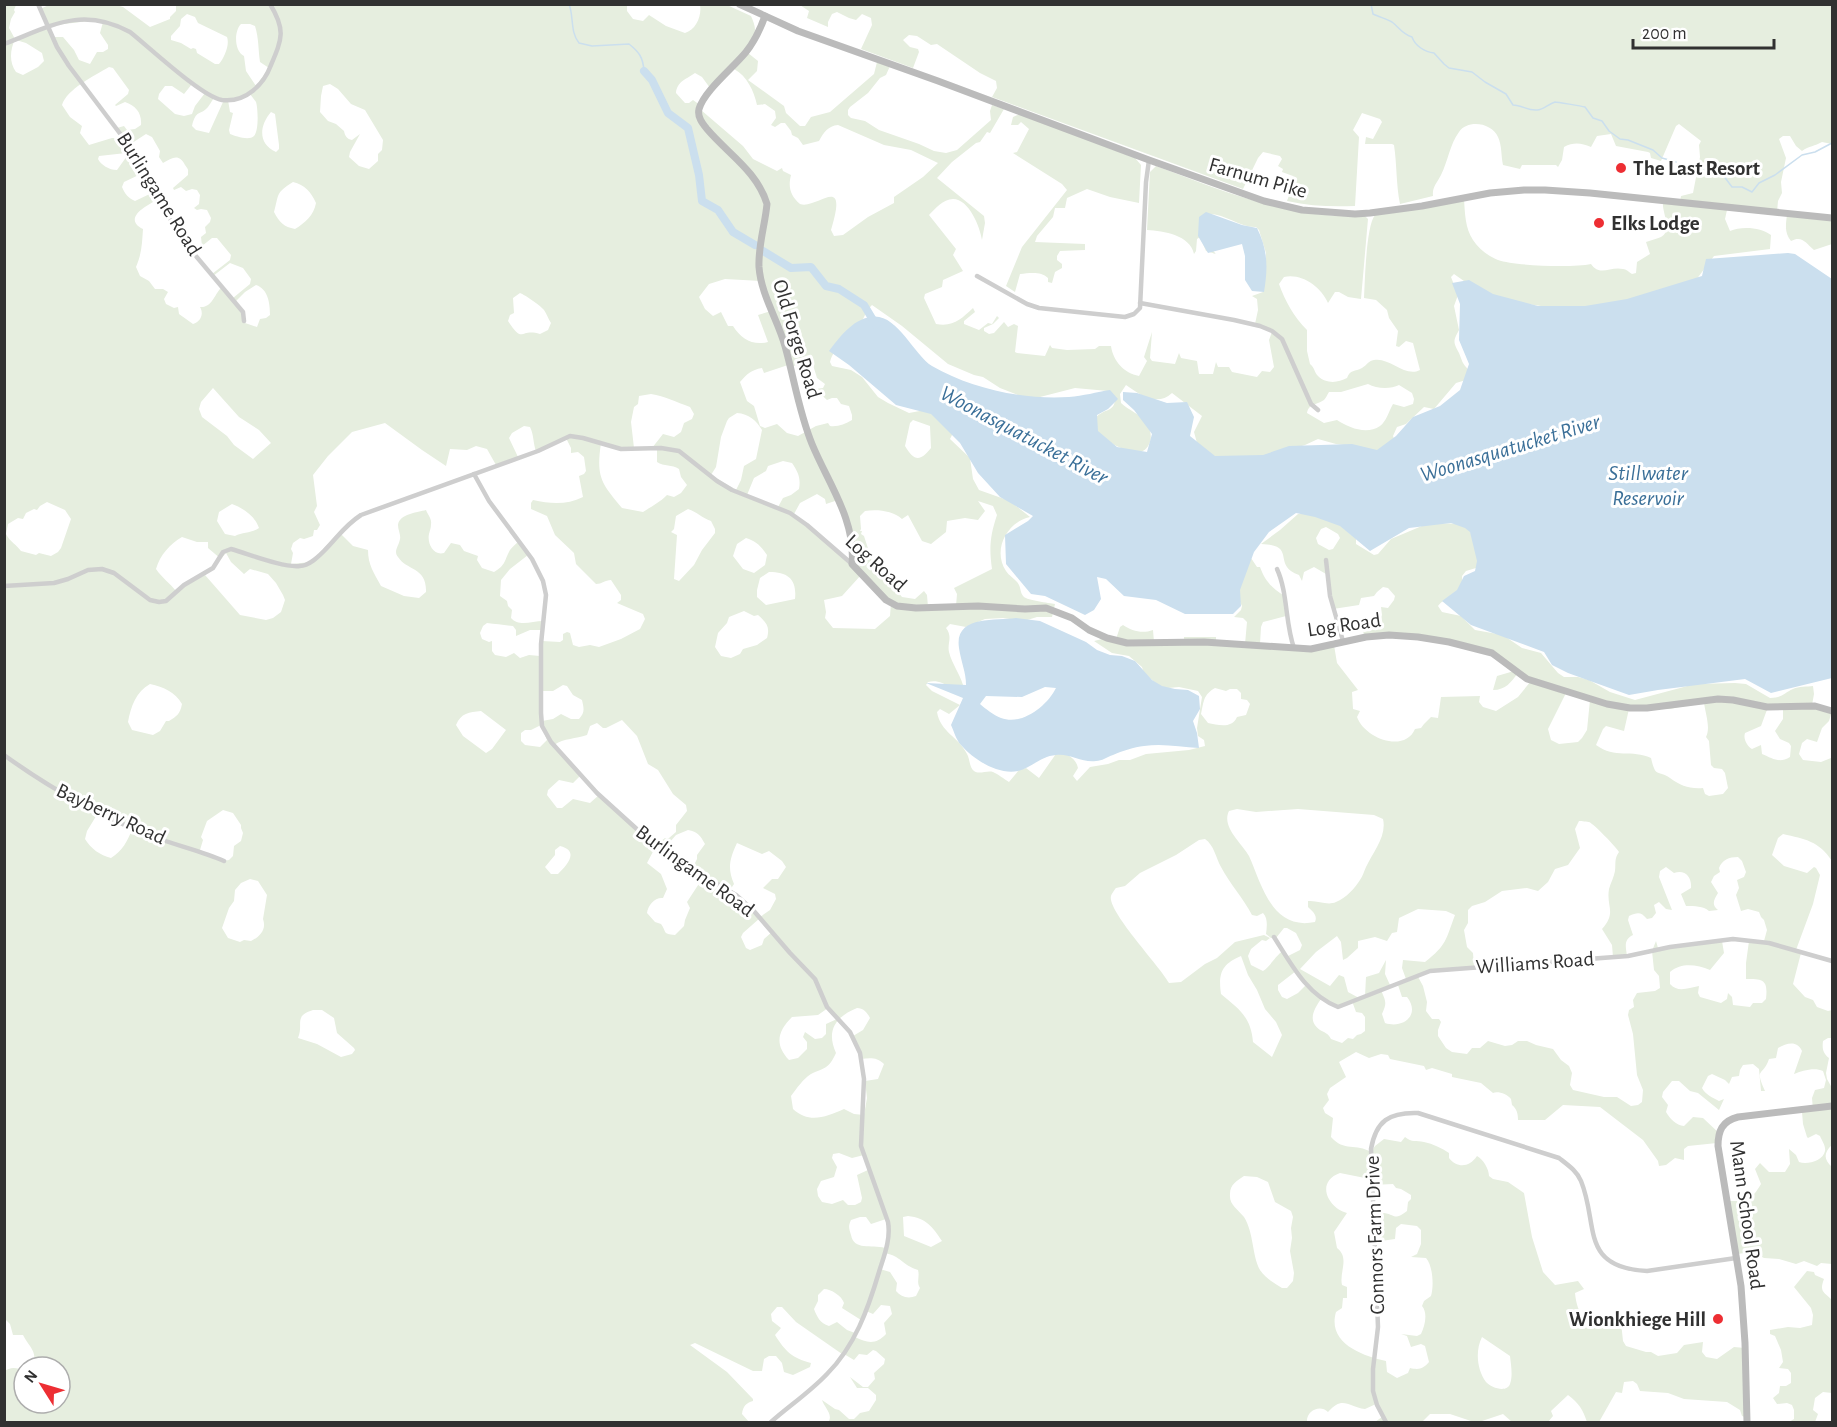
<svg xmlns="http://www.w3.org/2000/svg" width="1837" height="1427" viewBox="0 0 1837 1427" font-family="'Alegreya Sans',sans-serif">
<rect width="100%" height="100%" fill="#fff"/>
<!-- green -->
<g fill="#e6eedf" fill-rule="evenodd">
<path d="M176 4H627V11L633 19 643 21 649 15 666 26 685 33C696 30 702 16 700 5H727L751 16C753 21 755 25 755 30 754 45 721 77 710 88L702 77 695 73C687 79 677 81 676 93L685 103H689L693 100 700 105 701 110 743 146 753 159 777 171 782 168 783 171 791 175C788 187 790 195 800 204 817 210 849 171 831 230L834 236 843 235 868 217 894 203V197L923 177 938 163 911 150 884 145 838 125C828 126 824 132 819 141L803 145 798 138 792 135 791 131 785 123H781L775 127 771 125 776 118 775 111 765 104 757 105C754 91 747 76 734 69L748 53 758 61 757 71 748 80 784 106 786 113 800 126H805L811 117 830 112 874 74 877 62 890 66 886 75 880 78 868 93 850 107 848 110V115L851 118 865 121 879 130 919 144 934 151 946 153 957 150 991 120 990 111 992 105 1004 109 990 133 987 132 980 142 976 143 952 162 937 178 984 216 985 223 982 240C980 227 969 199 953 199 943 199 935 209 929 215L956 249 953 255 963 271 943 280 942 287 925 294 924 298 936 324C954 327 961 319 973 308L975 312 964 321V324L979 330 988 323 992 324 997 316 999 318 993 324 984 328V331L989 334 994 333 1004 322 1008 327 1014 324 1018 326 1015 352 1017 353 1045 356 1050 345 1052 348 1067 350 1095 349 1099 346H1111C1113 361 1124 373 1139 376L1147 361 1144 357 1152 332 1150 358 1152 361 1175 364 1179 353 1181 358 1197 361 1199 374H1213L1216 362 1218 367H1229L1232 372 1257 377 1262 371 1270 372 1274 367 1269 340 1272 332 1255 324 1258 310 1257 299 1252 296 1263 292 1266 253 1259 230 1256 227C1241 228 1226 214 1209 214L1208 245 1216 254 1206 251 1200 237 1197 239 1196 251 1194 254C1190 235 1164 231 1147 230L1150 172 1156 166C1226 192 1289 219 1365 216L1368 219 1361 299 1348 297 1339 292H1335L1328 303C1321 287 1302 273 1284 277L1279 284C1285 301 1294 317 1307 330V351L1310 364C1315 368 1314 372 1318 376 1326 384 1338 383 1347 378 1350 369 1355 372 1362 368 1367 365 1368 361 1374 360 1390 357 1405 378 1420 370L1413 343 1406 341 1399 347 1396 346 1398 331 1389 318 1387 310 1376 300 1364 298C1365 281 1366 226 1375 215L1464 199C1465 213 1465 228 1473 240 1479 249 1488 256 1498 260 1515 266 1573 268 1591 264 1600 277 1610 266 1623 269 1626 269 1629 272 1632 274L1636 273 1637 262 1650 254 1646 242C1651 240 1657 239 1661 237 1673 230 1662 213 1663 203L1727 210 1725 219 1730 231C1741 226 1761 227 1771 235L1770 249 1714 256 1696 280 1623 304 1547 309 1541 306 1488 298 1454 274 1451 277 1458 295 1454 306 1459 330C1453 341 1453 342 1459 353 1462 360 1462 364 1469 370L1466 380 1456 383 1434 409 1424 407 1406 424 1397 427 1393 436 1395 441 1371 455 1353 446 1336 444 1318 439 1305 445 1249 463 1200 454 1194 432 1202 416 1172 393C1157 407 1140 395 1126 385L1120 394 1121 403C1128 410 1142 415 1147 423 1150 429 1152 436 1150 442 1142 465 1113 443 1100 437L1094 420C1102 408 1114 413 1115 400L1108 391 1075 388 1040 397H1023L1000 388 983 377 974 375 948 364 902 326 872 305C864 313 865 318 859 325 849 337 834 346 830 362L832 366 851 370 862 377 878 397 888 403 909 413 925 410 930 411 954 431 950 439 970 458 973 479 979 490 1010 501 1030 517C1007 522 992 550 1006 571 1009 576 1016 579 1019 585 1021 589 1020 593 1024 597 1027 600 1049 603 1055 604L1052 617H1037L1024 621 1003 618 985 619 966 627 950 624 946 628C953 637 947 643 949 652 952 664 960 674 963 685L951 688C943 683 937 680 928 682L926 685 932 691 960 705 949 714 940 709 937 712C940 732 959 737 967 754 970 759 969 767 974 771 979 775 987 770 993 772 998 774 1004 779 1009 782L1019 770 1026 768 1039 778 1058 751C1067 754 1076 758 1078 768L1073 776 1077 781 1090 767 1108 764 1119 760H1130L1146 754 1189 750 1205 746 1204 740 1198 736 1197 728 1202 697 1198 691 1179 687 1168 688 1159 686 1144 673 1142 667 1129 656 1112 653 1094 641 1106 638 1116 639 1120 627 1123 625C1132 631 1142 634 1153 630L1154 642 1184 640V637H1216V642L1245 644 1247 622 1243 618 1234 617 1241 610 1242 606C1233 591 1244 571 1249 555L1257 567H1260C1265 581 1272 588 1283 595L1286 616 1263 622 1261 627 1260 644 1291 648 1334 645 1337 663 1358 690 1352 692 1353 709 1360 711 1357 717C1365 739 1405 753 1415 729L1421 728 1424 724 1431 717 1438 718 1441 697 1480 696 1479 702 1483 707 1496 711 1518 697 1531 681 1518 673C1511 682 1506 690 1493 690L1497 676 1514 671 1491 653 1419 637 1365 638 1361 624 1364 621 1380 619 1382 615 1381 607 1388 608 1394 600 1395 596 1388 588 1383 587 1377 592 1374 596 1361 598 1359 605 1333 609 1326 574 1314 567 1304 572 1302 581 1299 575C1271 565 1298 545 1261 544L1280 530 1298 514 1326 513 1356 539V544L1374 555 1378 554 1391 539 1429 523 1468 524 1479 560 1476 568 1466 571 1462 576C1464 596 1446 595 1438 606L1442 612 1461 616 1475 630 1503 635 1522 648 1541 653 1558 673 1564 677H1578L1589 680 1610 692 1635 700 1695 684 1735 683 1746 684 1770 698C1782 698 1784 693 1793 689 1799 686 1807 687 1813 686L1814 694 1812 705 1832 711 1829 721 1822 728 1817 742 1807 739 1802 743 1799 754 1803 760 1821 762 1831 758 1832 756V861C1819 841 1805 839 1783 834L1778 838 1772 855 1784 866 1807 873 1814 867 1816 868 1820 875 1813 904 1796 950 1801 953 1793 984 1805 997 1813 1000 1817 1007 1828 1011 1832 1010V1038H1828L1823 1041C1822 1049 1823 1053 1829 1058L1826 1073 1827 1079 1832 1088V1145C1823 1153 1824 1160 1832 1167V1264L1821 1263 1817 1266 1804 1261 1796 1264 1779 1259 1764 1258 1752 1252 1737 1254 1729 1201C1747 1201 1751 1201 1761 1184L1755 1169 1760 1163 1769 1172H1785L1790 1164 1789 1149 1796 1155 1799 1162C1807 1165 1823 1161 1825 1151 1826 1146 1822 1141 1820 1136L1816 1134 1808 1138 1807 1137 1803 1124 1802 1112 1813 1110 1812 1098 1815 1090 1824 1088 1826 1080 1823 1071C1814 1067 1802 1071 1794 1074L1802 1051C1797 1040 1787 1043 1778 1048L1776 1058 1769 1059C1763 1077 1754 1067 1765 1091H1761L1759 1069 1753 1064 1743 1065 1740 1070 1739 1076 1732 1077 1729 1084 1725 1080 1712 1074 1708 1076 1702 1088C1705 1094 1713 1098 1719 1101L1724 1099 1719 1110 1698 1093 1690 1091 1679 1081H1672L1663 1092 1662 1097 1668 1105 1666 1112C1670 1119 1676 1125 1684 1126L1693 1117 1703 1118 1720 1134 1717 1143 1688 1146 1684 1149V1160L1675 1158 1666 1165 1659 1166 1658 1161 1643 1140 1600 1107 1563 1105 1545 1120H1518C1518 1114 1517 1109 1512 1105L1511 1099C1507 1094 1498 1091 1493 1093L1481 1083 1452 1077V1074L1432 1068 1426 1070 1424 1066 1390 1059 1388 1055 1381 1054 1369 1058 1356 1052 1339 1062 1346 1077 1330 1088 1327 1094 1329 1100 1323 1108 1325 1113 1333 1118 1331 1137C1344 1152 1356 1143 1371 1152L1375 1146 1384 1139 1401 1142 1405 1137C1412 1143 1416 1140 1424 1142 1433 1144 1442 1148 1449 1153V1158C1457 1168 1469 1168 1477 1156 1483 1159 1489 1169 1489 1176L1493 1179 1508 1182 1524 1193 1532 1237 1543 1272 1555 1285 1578 1281 1584 1289 1575 1293C1578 1324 1594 1328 1621 1322L1623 1341 1626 1346 1646 1352H1651L1658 1356 1677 1353 1684 1345 1703 1342 1702 1352 1706 1357 1717 1359 1734 1347 1745 1348 1748 1418 1742 1416 1740 1410 1727 1402 1684 1399 1668 1393 1640 1391 1637 1384 1633 1381 1624 1382 1622 1393 1616 1392 1599 1422H1587C1583 1410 1579 1403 1568 1395L1551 1411 1553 1416 1548 1422H1512L1503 1414 1479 1422H1474L1450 1414H1430L1422 1422H1375L1382 1417 1376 1404 1365 1409C1348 1407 1343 1395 1328 1412 1320 1404 1306 1411 1307 1422H828C834 1415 824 1407 822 1400L835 1409 839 1410 849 1419H854L860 1413 869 1411 876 1400V1395L868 1388H857L850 1377 863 1387H868L875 1379 874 1373 884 1364 885 1359 876 1351 873 1350 867 1355 859 1354 854 1360 844 1354H842L796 1322 782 1307H777L771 1314 772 1321 781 1328 775 1335C785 1351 792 1358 811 1363L810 1367 793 1375 784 1372 782 1363 776 1356H769L764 1359 762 1371H753L695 1343 690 1345 727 1372 753 1399V1401C746 1403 743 1406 742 1414L749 1422H5L4 1372C10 1366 17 1368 24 1370V1403H60V1367H32C39 1352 29 1347 23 1335H13L10 1324 4 1318 5 5H16L14 10 15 12 11 19 9 28 15 39C10 50 9 62 16 72L23 75 38 67 44 61 42 53 26 43 16 40 47 26 40 9 49 5H116L123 7 150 27 170 19V17L176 11ZM187 14 195 17 198 23 227 37C230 45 224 58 219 64H215L197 53 196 49 193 48 191 49 181 43 171 40V36L180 26 181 19ZM97 20 103 22 100 33 108 45V49L103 52H97L90 64 79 60 74 50 63 37H53L48 26ZM241 24H250L255 26C259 39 258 49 260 62L269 68 256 86 246 71 244 56C234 51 234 31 241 24ZM109 67 113 68 129 90 128 94 115 105 116 106 125 102C136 106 142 113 141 125L135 129 127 130 124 126 117 128 122 138H112L89 145 80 133 82 126 70 117 62 105C67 89 94 76 109 67ZM192 84 205 93 195 106 192 114 184 116 175 114 158 99 159 94 165 86H172L184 94ZM330 84 338 89 351 104 365 110 383 140 382 150 378 154V161L369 169 359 166 349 157 350 152 360 134 352 140C347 139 345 136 344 131L336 124 328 121 320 112 321 96 323 86ZM250 94C252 97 254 99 256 102 258 108 259 131 254 136 249 141 235 136 230 134L229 130 233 113 230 112 228 100ZM214 98 223 102 209 133 196 130 192 126C196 109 200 116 208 107 209 106 213 99 214 98ZM271 112 275 114 279 145V149L276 152C258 144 259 126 271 112ZM146 134 152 137 160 151 159 157 163 163C172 158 179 153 185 165 189 171 188 168 188 175L173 188 174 190 181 187 186 191 192 189 197 190 200 195 199 204 194 208 197 210 201 209 207 210 211 218 210 222 205 227 206 233 201 237 202 246 212 238H217L231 255 230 260 212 274 213 276 230 263 243 268 251 279 250 284 233 298 221 288C214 295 212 308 200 307 204 314 201 321 193 324L179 314 178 307 174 308 166 304 164 299 168 292 163 289H155L149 281 140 276 136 267C142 253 142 243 143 229 121 218 149 204 159 199L156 191 135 201C128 198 125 194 122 187L124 182 145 172 133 151 127 156 117 170C109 170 101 165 98 159L99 156 126 153 129 145ZM293 182C305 185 311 192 316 203 314 215 305 223 295 229 284 227 279 222 274 212 279 195 275 193 293 182ZM725 279 761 281 771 311 758 315 768 342C753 346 741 339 733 326H728L721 312 713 316 705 309 699 297 709 284ZM256 285C268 289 270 303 270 315L266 318 260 319 257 327 245 323 242 311 236 301 245 292ZM520 293C525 295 540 305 544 310 547 314 548 319 551 323L548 330 540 334C519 328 524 345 508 321L510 315 514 313 513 298ZM807 362 813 365 817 378 825 384 823 388 815 389 827 400 832 398H837L841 404 849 406 852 415V420C845 424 838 427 830 426L828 423 816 426 798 436 787 433 777 424 765 428 760 426 754 406 747 401 740 382C747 374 751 370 762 368L764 373 788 365 790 367ZM1368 384C1377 389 1391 389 1399 385L1412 393 1414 399 1413 404 1404 407 1393 404C1389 411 1386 422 1380 426 1367 435 1349 428 1337 420L1324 423 1307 413C1309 403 1317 405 1324 400 1326 398 1327 395 1329 392H1341ZM213 388 239 417 259 430 271 443 253 459 234 445 227 436 202 417 199 409 201 402ZM651 394C665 396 676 402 690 407L694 414 692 419 684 423 681 432 674 437 663 434 652 448H657V462C664 467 672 464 679 469L681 477 687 485 681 493 674 497 667 495C659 503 652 506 643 512L622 508C601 483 596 477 601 443L620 448H634L631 422 634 407 638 404 639 396ZM737 413C749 414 756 420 762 430L756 459 744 466 741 480 736 490 711 475 716 467 721 437 727 421 729 418ZM913 420 930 426 931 448C920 462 914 461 905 446L910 423ZM385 423 422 450 446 466 450 449 467 450 476 446 487 449 496 465 518 457 509 438 512 433 524 426 530 427C534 435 533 443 536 451L566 438 571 448V453L578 452 584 457 586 471 584 474 579 476 583 497C567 505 551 504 533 500L531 503V509L547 516 555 535 574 553 576 564 596 584C602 584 605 580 611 580L621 595V600L617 603 643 614 645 619 640 629 621 639 599 647 590 645 579 647 573 645 570 633 567 632 563 634V640L560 642 542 641 540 656 529 655 520 658 514 653 506 657 495 655 492 651V641L489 642 482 639 480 633 483 626 487 623C496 624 504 625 513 626L516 630V636L530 630H541L543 621C532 621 519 627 511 618L512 610 508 606 507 601 500 596 501 580 510 569 528 555 518 542C515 545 512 547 510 550 504 561 506 565 494 572L482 568 477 560 478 556 464 551 460 545 451 543 444 553C433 556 427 543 429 534 430 530 431 528 431 524 432 519 428 515 426 510 418 512 399 514 398 525 398 530 401 535 400 539 399 546 393 551 398 557 407 571 427 567 426 592L419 598 404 596 381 586C374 573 368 565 368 550L353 546 339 532 311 562 291 564 293 553 291 549 293 543 300 538 304 539 313 536 314 530H317L320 525 314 512 317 506 313 475 328 456 352 432ZM783 461 792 463C798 472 801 478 799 489L791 495 783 498 778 507 747 495 754 478 766 471 768 466ZM817 494 825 499 826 504 838 500 853 546 851 563 794 514 800 503ZM978 501 993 506 997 515C990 536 989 548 992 569L954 588 957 594 956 606 928 607 927 595 924 591 915 599 902 597 872 561 864 536 861 534 862 531H860L861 529 860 516 865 511C878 509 893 511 902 519L908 515 922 541 931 544 946 532 947 521 965 518 978 520 985 511ZM47 502 65 510 71 519 61 548 58 552 51 556 39 553 36 555 21 551C17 545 10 542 6 534L8 524 18 518 23 519 26 513 34 509 37 510 40 506ZM232 504C243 508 255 516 259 528 252 533 243 532 235 536L225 534 217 521 219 512ZM688 509C697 512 702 518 711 521L715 529V533L702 550 694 565 679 581 674 579 677 535 671 532 674 529 676 516ZM1326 527 1338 534 1340 538 1333 549 1329 550 1318 544 1316 538 1321 529ZM182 537 197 542H208V548L221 559 226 553 231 562 244 574 250 569 268 574 276 583 283 595 285 600 281 612 273 618 266 620 240 615 205 575 176 591C170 583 162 578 156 569 160 555 170 544 182 537ZM746 538C756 541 761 546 767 555L765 565 754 573 743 569 733 556 737 544ZM769 572C789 572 797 580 795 599L766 605 757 597V590L760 578ZM861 575 891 603 890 616 875 629 833 628 825 618 826 612 824 600 842 596ZM744 611 754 616 758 615C767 623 770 627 767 638L757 645 743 649 740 654 731 658 721 656 715 647 718 633 727 623 729 617ZM150 684C164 687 175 692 182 704 180 714 177 716 169 721H166L160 731 153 735 132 730 128 722C131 706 136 692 150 684ZM563 685 567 686 573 695 582 700C584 709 585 712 579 719H571L561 714 553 719 542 721 541 691H553ZM1215 688 1226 691 1230 689H1237L1241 693V699L1247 700 1250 704 1246 715 1237 717C1232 729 1218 725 1208 723L1201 714C1204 701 1203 695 1215 688ZM1566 693 1590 700 1587 730 1582 738 1578 742 1559 744 1551 740 1548 729ZM1704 702C1705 713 1711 727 1706 737L1709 741 1711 765 1714 768 1722 769 1725 773 1728 788 1723 794 1709 796 1705 794 1703 788C1689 789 1681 786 1670 778 1657 769 1656 779 1651 758 1632 749 1615 759 1596 745L1603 729 1606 726 1624 731 1629 709H1670ZM1768 707H1783V719L1775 731 1780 739 1789 743 1791 746 1790 757C1779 764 1772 758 1762 754L1761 745 1752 749C1747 746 1743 739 1745 733L1761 726ZM481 711 506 730 492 749 486 753 463 736 456 725C461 713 469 712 481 711ZM622 720 637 736 648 764 658 770 673 794 686 805 687 811 676 825V832L669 838H665L656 845 599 795 590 803 573 799 562 808H557L547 795 548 790 559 780 573 783 580 776 554 745C564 738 576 739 587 735L590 726 597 723 603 728H606ZM541 725 547 740 540 747 525 745 521 741V733L525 730H531ZM1237 809 1256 812 1298 809 1374 815 1383 819C1387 836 1373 852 1366 867 1364 871 1363 876 1360 880 1355 888 1346 898 1336 902 1327 906 1318 900 1308 901V907C1312 911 1318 915 1315 922 1272 931 1262 885 1249 856 1242 843 1221 827 1229 811ZM223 810 233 813 241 825V828L243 833 241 841 234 846 233 856 229 860 223 861 200 850 203 840 201 837 207 821ZM98 813 132 829C128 841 122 851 111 858 100 855 91 849 85 839L87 831ZM1579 821C1581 821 1588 822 1589 822 1594 824 1616 847 1619 852 1614 859 1616 863 1615 871 1614 877 1611 882 1609 889 1606 907 1617 912 1602 929L1612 945 1613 957 1627 956C1626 947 1623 940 1633 935L1628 920 1629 916C1638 912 1641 912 1647 919L1652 918 1656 913 1654 905 1659 902 1666 909 1672 910 1659 877 1660 871 1666 867 1674 873C1685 869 1692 877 1691 888L1681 894 1686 906C1695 906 1703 906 1709 911L1718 910C1711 904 1714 900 1718 893L1711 882 1714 876 1720 872 1719 868C1722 860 1729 857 1738 857L1742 861 1746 872 1744 877 1737 880 1739 888 1736 895 1741 911 1748 909 1759 912 1761 917 1764 920 1767 930 1764 941H1749L1746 963V979C1764 979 1768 980 1766 999L1762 1003H1753L1750 1007 1733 1005 1732 997 1728 993 1727 999 1721 1003 1700 997 1698 993 1699 986C1688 988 1678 993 1670 984V972C1682 962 1697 965 1710 970L1724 953 1722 941 1658 948 1656 941 1652 951 1654 970 1659 976 1660 988 1655 991 1637 993 1633 1000 1634 1007 1629 1010 1628 1015 1633 1034 1637 1075 1643 1090 1642 1102 1638 1105 1631 1106 1617 1097H1604L1573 1090 1570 1085 1572 1073 1569 1066 1561 1060 1553 1049 1536 1045 1527 1041H1518L1512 1045 1505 1046 1488 1041 1480 1048H1472L1467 1054 1452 1052 1446 1048 1438 1036V1030L1441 1022 1439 1019H1432L1426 1011 1427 1002 1423 986 1417 975 1474 966 1473 953 1467 947 1464 930 1468 923V910L1472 906 1485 902 1502 891 1527 888 1538 891 1548 882 1555 869 1568 865 1580 848 1575 829ZM688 830C698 832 700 835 705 844L697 855V859L692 869 704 876 687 902 690 908 685 920 684 926 675 935C662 934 667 932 661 924L655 922 647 913C648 905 655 897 663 898L667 889 661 874 647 863 656 846 663 850 676 835ZM1205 839C1214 845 1216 858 1221 867 1230 884 1243 898 1252 915L1257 916 1263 913C1268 918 1267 927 1266 934L1271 938H1276L1284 928H1287L1296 933 1302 945 1300 950 1288 956 1284 950C1274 957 1271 966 1263 971L1251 965 1248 956 1251 949 1262 940 1266 941 1270 938 1264 935 1235 942 1217 958 1205 964 1181 982 1169 983C1159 965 1107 911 1111 896 1111 895 1115 889 1116 888L1125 886 1140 873 1176 855 1199 840ZM737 843 762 854 769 851 782 861 786 867 778 879H772L763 888 775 894 776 899 770 910 760 917 730 890 734 884C727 868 730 858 737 843ZM560 846C580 851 567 865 558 874H551L545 867 555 855V850ZM250 879 258 881 267 895 263 919C267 930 259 937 251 941L244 940 240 942 228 938 222 928 229 908 234 901 235 890 241 883ZM1418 909 1446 911 1455 915C1446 939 1447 945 1425 962L1403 960 1402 968 1406 979 1398 985 1402 997H1407C1421 1015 1403 1029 1385 1023L1382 1014C1387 1003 1386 1002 1381 990L1390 985 1385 974 1386 960 1379 973 1366 977 1365 996 1359 998 1348 992 1344 977 1339 975 1330 986 1300 969 1316 952 1337 936 1341 942 1343 960 1347 958 1358 948V941L1375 937 1387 941 1392 933 1397 932 1399 918ZM760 918 772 932 764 939 762 945 750 950 746 948 741 937 743 933ZM1241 956 1248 975 1257 990 1265 1009 1276 1022 1282 1035 1272 1057 1253 1042C1251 1017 1239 1009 1221 994 1218 973 1222 964 1241 956ZM1296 971 1306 985 1298 993 1287 999 1282 997 1278 990V985ZM1321 999 1338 1007 1352 1001 1356 1012 1362 1013 1365 1017V1031L1361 1034 1357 1035 1353 1039 1348 1038 1342 1043 1331 1039C1328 1033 1325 1033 1320 1030 1307 1021 1314 1009 1321 999ZM828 1008 837 1019 826 1024V1034L822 1038 815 1039 805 1032 803 1037 807 1042V1049L798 1058 789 1060C774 1044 778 1031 792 1017L818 1015ZM857 1008C863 1008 867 1012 870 1018L863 1030 853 1036 861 1059C870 1058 877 1057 884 1064L878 1079 865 1081 867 1098 864 1115 854 1114 844 1109C826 1117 809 1124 793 1109L791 1096C797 1088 803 1079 811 1074 825 1067 828 1070 836 1053 826 1031 835 1017 857 1008ZM313 1010H322L334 1018 337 1033 354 1048 355 1050 352 1054 341 1057 317 1044 298 1038C304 1024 293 1016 313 1010ZM839 1153 852 1158 864 1155 868 1170 857 1175 862 1198 861 1202 855 1205H848L843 1200 832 1204 822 1202 818 1196 817 1189 821 1181 834 1177 837 1167 832 1158 833 1154ZM1340 1173 1370 1179 1372 1185 1393 1184 1396 1188 1401 1189 1411 1195V1199L1408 1202 1407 1211C1393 1221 1397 1215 1384 1213 1380 1213 1377 1215 1373 1215L1374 1242 1395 1239 1396 1228 1401 1224 1417 1226 1421 1230V1244L1417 1254 1411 1257 1426 1258C1433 1266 1434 1286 1431 1296L1424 1301 1422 1306C1428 1313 1425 1326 1421 1334L1417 1336 1401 1334 1407 1336 1411 1347 1421 1344 1425 1346 1429 1362C1423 1369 1419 1370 1410 1368L1408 1373 1397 1378 1387 1372 1386 1361C1362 1356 1327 1343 1336 1312L1342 1308 1343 1298H1347V1287L1342 1285C1339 1272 1350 1258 1337 1248L1334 1232 1347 1213C1328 1208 1315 1182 1340 1173ZM1244 1176 1257 1177 1268 1182 1275 1202 1291 1211 1293 1217 1291 1228 1292 1238 1290 1251 1294 1273 1293 1281 1287 1288H1282C1274 1283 1265 1278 1260 1270 1252 1256 1254 1233 1244 1217 1238 1209 1229 1205 1230 1194 1230 1184 1237 1181 1244 1176ZM908 1216C926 1218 933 1227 942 1241L931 1247 904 1236 903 1217ZM860 1217H866L871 1224 886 1219 889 1231 885 1248C871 1244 854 1251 851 1235 849 1229 848 1226 851 1220ZM885 1253C901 1256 902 1265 918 1270 920 1277 916 1282 920 1288L916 1296C908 1299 901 1297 896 1291L897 1283 890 1272 880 1269ZM824 1289C831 1289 842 1296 844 1303L842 1308 861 1320 866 1311 873 1314 881 1305 890 1306 892 1314 884 1323 886 1334C876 1345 867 1343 855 1337V1333L847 1330 837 1322 829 1326C820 1323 817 1317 814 1309L818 1301V1295ZM1482 1337 1510 1356C1511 1365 1513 1376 1510 1384 1507 1393 1491 1388 1486 1382 1477 1370 1475 1351 1482 1337Z"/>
<path d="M800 5H1832V144L1822 142C1815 146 1809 146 1802 151L1796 146 1790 136H1783L1779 139 1786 158 1781 182 1782 193 1778 201 1777 212 1680 202 1681 196 1693 193 1700 157 1699 145 1701 141 1679 124 1676 126 1661 161 1651 158 1650 153 1648 152 1616 146 1611 134 1597 136 1591 147C1581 143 1574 142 1564 147L1562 160 1558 167 1556 165H1522L1520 169 1503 165C1501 157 1502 145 1498 137 1492 123 1468 119 1459 132 1450 144 1448 161 1441 175 1437 183 1432 187 1433 196L1400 204C1396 184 1397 165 1394 145L1392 144H1365L1366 137 1373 139 1382 122 1380 119 1362 113 1353 130 1359 137 1355 206C1331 207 1310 206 1287 201L1295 179 1293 176 1282 172 1283 169 1278 166 1282 159 1280 156 1263 152 1258 158 1243 189 992 97 997 88 996 81 980 73 937 44 931 45 917 36 909 35 903 40 910 47 918 49 919 52 913 68 861 49 872 25 871 18 862 14 856 20 849 18 837 12 832 14 828 22V27L807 18 809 11Z"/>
<path d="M1020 114 1135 158 1141 165 1139 203 1110 197 1087 189 1067 198 1065 208H1055L1053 217 1037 236 1035 242 1085 244V250L1060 251 1057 256V260L1062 264V268L1055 272 1052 283 1048 282V278C1041 271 1030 273 1020 274L1015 292 1006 286 1022 247 1067 190 1062 184 1013 153 1017 152 1029 129 1021 122 1018 125H1011L1013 117Z"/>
<path d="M1787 214 1832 218V244L1814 250C1806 243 1802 235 1791 241 1784 232 1786 224 1787 214Z"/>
<path d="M1807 1271 1814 1272 1815 1275 1824 1279C1819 1292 1824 1292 1832 1300V1393L1823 1392 1815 1398 1813 1410 1818 1414 1815 1422H1779H1789L1794 1419V1410L1792 1405 1787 1403 1777 1404 1773 1398 1779 1393 1780 1386H1786L1791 1383V1373L1788 1369 1779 1368 1783 1362 1781 1350 1775 1336 1770 1334V1330L1788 1327 1800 1328 1812 1325 1813 1315 1811 1308 1794 1287Z"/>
</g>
<!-- water -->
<g fill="#cbdfee" fill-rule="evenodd">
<path d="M1206 212 1242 225 1257 228C1268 250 1268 268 1264 292L1252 291 1245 280V256L1242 244 1208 253 1198 236 1199 217Z"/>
<path d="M1788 253 1795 254 1832 279V678L1771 693 1745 679 1658 690 1629 695 1568 673 1552 665 1544 652 1471 625 1442 601 1457 590 1464 576 1475 571 1477 561 1470 532 1465 528 1451 523 1409 528 1370 551 1340 526 1315 517 1296 513 1269 532 1254 552 1240 590 1241 606 1233 614H1185L1156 600 1124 596 1106 579 1097 577 1101 599 1094 610 1085 615 1045 596 1031 594 1006 564 1005 535 1028 521 1033 516 1000 497 978 473 960 443 931 414 896 405 849 365 829 351C839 338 852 320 870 317 896 311 913 354 932 366 972 389 1024 400 1069 397 1083 396 1097 392 1110 390L1118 399 1108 409 1097 415 1098 431 1117 447 1147 452 1152 434 1134 410 1123 400V392L1137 393 1167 403 1187 402 1194 417 1190 436 1215 456 1263 455 1289 446 1352 444 1377 450 1396 436 1413 417 1440 406 1460 390 1469 364 1459 340 1460 304 1452 283 1469 280 1493 294 1538 306H1585L1627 299 1702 276 1706 259Z"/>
<path d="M1016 618 1040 621 1086 642 1097 650 1110 655 1122 656 1135 661 1152 680 1162 686 1175 689 1188 690 1199 696 1200 709 1193 721 1197 733 1199 748C1180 747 1163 743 1144 746 1134 747 1122 751 1113 755 1107 757 1102 761 1096 761 1082 763 1069 753 1056 755 1041 756 1031 768 1018 771 998 775 974 760 961 745 956 740 954 731 951 725L963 698 926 683 966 685C966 672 961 662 959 648 954 615 995 621 1016 618ZM1045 687 1056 688C1047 706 1022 726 1001 718 993 715 986 709 980 704L986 696 1022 697Z"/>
</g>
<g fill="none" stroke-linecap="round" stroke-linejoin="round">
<!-- stream -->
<g stroke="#cbdfee" stroke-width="1.5">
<path d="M569 4C574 17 570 32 579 43L592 46 629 44C639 52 643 57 644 71"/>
<path d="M1371 4 1373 14C1379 17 1387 19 1392 22 1401 29 1401 33 1412 37 1415 46 1425 52 1434 53L1444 64 1449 68 1472 72 1485 82 1506 94 1513 105C1522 105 1528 111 1537 110 1544 110 1548 104 1555 102 1557 102 1581 106 1585 107L1593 118 1602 121 1609 131 1620 139 1628 140 1653 150 1662 158 1676 162"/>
<polyline points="1694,167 1715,171 1723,175 1732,187 1742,187 1752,192 1759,183 1775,175 1802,155 1815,152 1832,143"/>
</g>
<!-- river -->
<g stroke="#cbdfee" stroke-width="8">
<polyline points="644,71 652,80 668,113 688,128 699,175 702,201 718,210 733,232 755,245"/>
<polyline points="763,251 791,268 811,267 826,286 839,289 864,305 876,325"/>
</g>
<!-- street -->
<g stroke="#cecece" stroke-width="4.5">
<polyline points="38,4 57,47 69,66 140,160 170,219 181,235 190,249 243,312 244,321"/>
<path d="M4 44C51 26 81 6 130 32 149 47 202 97 222 100 246 103 264 84 271 65 282 39 286 30 270 4"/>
<polyline points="977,276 1027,304 1039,308 1125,317 1134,314 1140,308 1146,182 1149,160"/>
<polyline points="1140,303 1234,320 1260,326 1272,331 1282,339 1311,404 1318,410"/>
<path d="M474 474 489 501 532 559 543 581 546 595 541 644V713L542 726 551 742 597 793 650 841 668 855 736 895 753 910 790 953 815 979 827 1007 850 1032 860 1053 864 1079 861 1146 888 1222C891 1239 884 1256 879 1272 868 1309 855 1346 827 1374 810 1392 789 1406 771 1422"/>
<polyline points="1326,560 1330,596 1343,641"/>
<path d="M1277 569C1288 593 1285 623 1294 648"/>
<path d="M4 586 54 583 68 579 88 570 102 569 114 573 150 600 159 602 166 601 184 585 213 568 223 552 231 549C249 554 283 568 300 566 309 566 318 557 324 551 338 537 344 526 361 515L538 451 570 436 583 438 621 449 661 448 679 451 717 481 732 490 790 513 807 525 852 564"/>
<path d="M4 755C51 789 101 817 154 837 178 846 202 851 224 861"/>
<path d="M1274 937C1291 964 1307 995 1338 1007L1430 971 1628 956 1670 947 1733 939 1769 943 1832 961"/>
<path d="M1386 1422 1377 1405 1373 1391V1369L1378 1327 1371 1149C1376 1121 1389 1112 1418 1113L1559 1158C1568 1165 1577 1171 1581 1181 1599 1225 1579 1267 1647 1271L1736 1258"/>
</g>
<!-- secondary -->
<g stroke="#bbb" stroke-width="7">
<polyline points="739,4 798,31 938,81 1149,160 1264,201 1302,210 1355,214 1370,213 1422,206 1490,193 1524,190 1545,190 1590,193 1832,218"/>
<path d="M765 16C760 30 755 41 746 52 733 68 704 91 699 109 697 117 703 124 707 129 728 154 757 171 767 204 765 225 758 246 759 267 761 295 778 320 785 346 794 378 799 412 812 444 828 483 856 520 852 564L886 600 897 606 916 608 978 606 1025 609 1046 608 1072 618 1089 630 1107 638 1127 643 1204 642 1311 649 1366 637 1389 635 1418 637 1449 642 1492 653 1527 679 1607 704 1630 708H1647L1718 699 1733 700 1767 707 1815 706 1832 711"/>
<path d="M1747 1422 1745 1343 1741 1286 1718 1146C1718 1131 1722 1121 1738 1117L1832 1106"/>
</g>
</g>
<!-- markers -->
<g fill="#ed2e33" stroke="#fff" stroke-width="2">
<circle cx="1621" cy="168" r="6"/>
<circle cx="1599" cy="223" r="6"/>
<circle cx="1718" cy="1319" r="6"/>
</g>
<g text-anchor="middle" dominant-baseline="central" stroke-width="6" stroke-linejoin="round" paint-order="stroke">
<!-- poi labels -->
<g font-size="21" font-weight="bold" fill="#313131" stroke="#fff" text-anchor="start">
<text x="1633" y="168">The Last Resort</text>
<text x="1611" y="223">Elks Lodge</text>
<text x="1706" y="1319" text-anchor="end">Wionkhiege Hill</text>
</g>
<!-- street labels -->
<g font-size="21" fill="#313131" stroke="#fff">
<text transform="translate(1258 178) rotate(16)">Farnum Pike</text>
<text transform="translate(159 194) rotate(58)">Burlingame Road</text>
<text transform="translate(797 339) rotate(73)">Old Forge Road</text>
<text transform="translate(876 563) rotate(42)">Log Road</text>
<text transform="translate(1344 625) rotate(-8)">Log Road</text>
<text transform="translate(111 814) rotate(25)">Bayberry Road</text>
<text transform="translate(695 871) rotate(36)">Burlingame Road</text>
<text transform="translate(1535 963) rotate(-4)">Williams Road</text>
<text transform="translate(1747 1215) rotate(82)">Mann School Road</text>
<text transform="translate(1375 1235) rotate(-92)">Connors Farm Drive</text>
</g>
<!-- water labels -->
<g font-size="22" font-style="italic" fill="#3a6f98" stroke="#fff">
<text transform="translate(1024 435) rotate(28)">Woonasquatucket River</text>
<text transform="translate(1510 448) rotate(-17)">Woonasquatucket River</text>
<text x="1648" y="473">Stillwater<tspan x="1648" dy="25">Reservoir</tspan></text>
</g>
</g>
<!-- border -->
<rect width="1837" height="1427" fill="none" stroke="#313131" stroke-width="12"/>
<!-- north arrow -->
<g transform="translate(42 1385) rotate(307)"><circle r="28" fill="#ffffff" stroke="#adadad" stroke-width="1.5"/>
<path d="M0-4.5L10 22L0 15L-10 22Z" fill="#ed2e33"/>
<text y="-9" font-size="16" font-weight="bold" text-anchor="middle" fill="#313131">N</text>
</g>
<!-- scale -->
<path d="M1633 39v9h141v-9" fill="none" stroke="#313131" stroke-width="3"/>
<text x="1642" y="39" font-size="18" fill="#313131" stroke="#ffffff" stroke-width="4.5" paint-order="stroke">200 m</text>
</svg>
